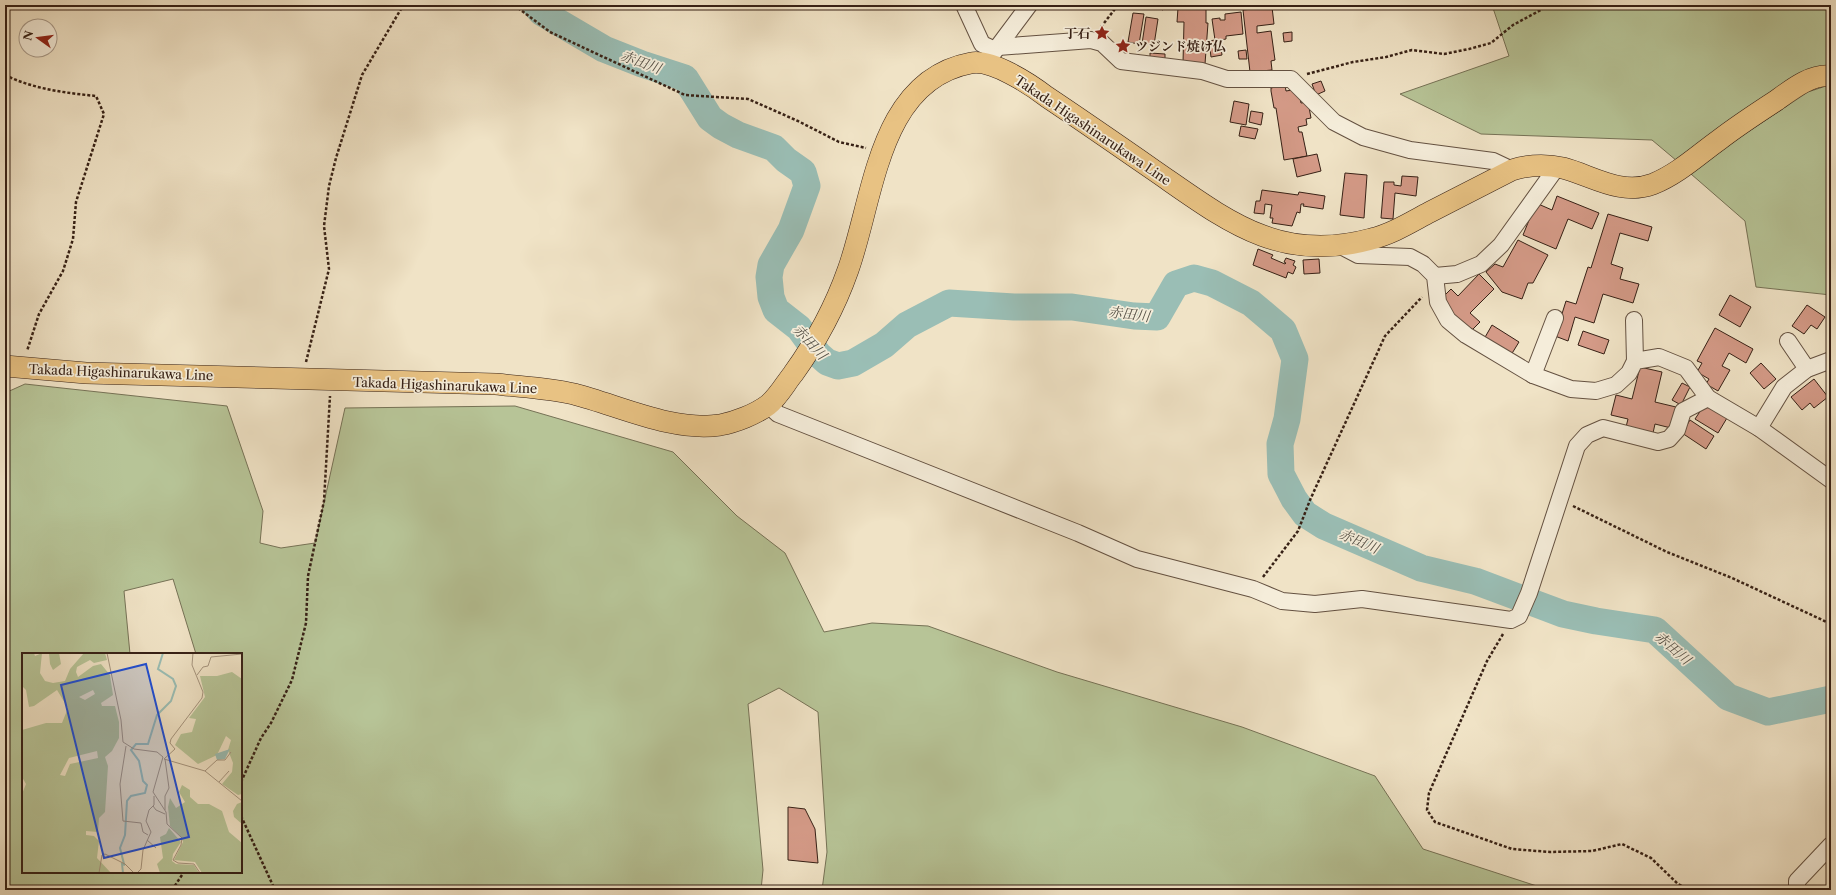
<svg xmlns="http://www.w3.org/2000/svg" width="1836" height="895" viewBox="0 0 1836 895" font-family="'Libre Caslon Text','Noto Serif JP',serif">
<rect width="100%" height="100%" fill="#f0e3c6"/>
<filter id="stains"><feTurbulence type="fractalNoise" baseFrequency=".005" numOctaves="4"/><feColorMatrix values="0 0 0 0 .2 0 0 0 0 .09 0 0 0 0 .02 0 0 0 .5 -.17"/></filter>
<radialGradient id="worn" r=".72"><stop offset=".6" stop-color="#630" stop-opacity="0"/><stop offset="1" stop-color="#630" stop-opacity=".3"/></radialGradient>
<!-- green -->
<g fill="#b7c497" stroke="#767256" fill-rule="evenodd">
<polygon points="1492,5 1831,5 1831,68 1677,161 1652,140 1481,134 1400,94 1509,56"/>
<polygon points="1826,86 1831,87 1831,295 1756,287 1745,221 1691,174 1740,137 1808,92"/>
<path d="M25 384 227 406 263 511 260 543 281 548 315 543 345 408 515 406 673 452 737 516 785 553 824 632 872 623 928 626 1057 672 1242 727 1375 776 1423 849 1549 890H822L827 852 818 712 779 688 748 704 763 870 761 890H250L245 888 232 890H5V393ZM173 579 196 654H241V872H23V654H130L124 591Z"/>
</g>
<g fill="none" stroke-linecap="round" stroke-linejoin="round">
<!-- river -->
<polyline stroke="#9abeb5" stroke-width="27" points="535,5 541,12 604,49 642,64 685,78 710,118 721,126 738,135 774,148 786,160 803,172 807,186 791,230 771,265 769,277 771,297 776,310 799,328 818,354 827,362 838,366 853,363 884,345 907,325 949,303 1014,307 1072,307 1134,316 1157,317 1176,284 1194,278 1212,283 1251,303 1283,330 1295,359 1287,419 1280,444 1281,474 1294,499 1305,514 1324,526 1421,568 1475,581 1563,614 1596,621 1655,630 1728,697 1768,712 1831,699"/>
</g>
<!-- building -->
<g fill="#d49a87" stroke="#362015">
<polygon points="1148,5 1165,5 1163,10"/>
<polygon points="1272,7 1274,24 1257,26 1257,33 1271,31 1275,60 1271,61 1272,70 1250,72 1243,10"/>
<polygon points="1178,8 1206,9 1206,23 1208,23 1205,64 1183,63 1184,22 1177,22"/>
<polygon points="1241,12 1243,34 1226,36 1226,39 1220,40 1222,55 1211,57 1209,41 1215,40 1212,19 1220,18 1220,20 1225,20 1225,14"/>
<polygon points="1133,13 1144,14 1139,44 1128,42"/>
<polygon points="1146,17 1158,19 1154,45 1142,44"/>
<polygon points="1292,32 1292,41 1284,42 1283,33"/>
<polygon points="1246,50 1247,59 1239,59 1238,51"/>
<polygon points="1150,53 1165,54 1165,60 1150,59"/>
<polygon points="1321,81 1325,91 1316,95 1312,84"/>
<polygon points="1285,85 1286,91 1298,89 1301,103 1308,102 1311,118 1306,119 1307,125 1298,127 1299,132 1302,132 1307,156 1284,160 1276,108 1274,108 1271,91 1271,88"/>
<polygon points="1234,101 1249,104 1246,125 1230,122"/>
<polygon points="1251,111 1263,113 1261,125 1249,122"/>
<polygon points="1241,126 1258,129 1255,139 1239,136"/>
<polygon points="1317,154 1321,171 1297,177 1293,159"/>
<polygon points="1345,173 1367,175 1364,218 1340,215"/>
<polygon points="1402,176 1418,177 1416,196 1395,193 1393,219 1381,218 1384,182 1394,182 1394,185 1401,186"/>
<polygon points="1262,190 1298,195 1299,192 1325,196 1323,209 1303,206 1304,204 1301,204 1300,213 1297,212 1292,226 1272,223 1273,218 1270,218 1272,205 1265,204 1264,214 1254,213 1256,201 1260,201"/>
<polygon points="1557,196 1599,213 1592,229 1568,219 1556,249 1523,235 1536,203 1552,210"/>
<polygon points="1608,214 1652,227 1648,241 1620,233 1611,264 1623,268 1620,279 1639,284 1633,303 1603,294 1594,323 1575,317 1568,341 1555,336 1566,301 1576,304 1588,267 1591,268"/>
<polygon points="1518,240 1548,255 1533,283 1528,283 1522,299 1502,292 1486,272 1495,264 1503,267"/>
<polygon points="1258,249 1273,255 1271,258 1285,264 1286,263 1284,262 1286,258 1295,261 1293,265 1296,267 1293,274 1288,272 1286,278 1253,265"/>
<polygon points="1319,259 1320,273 1304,274 1303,260"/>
<polygon points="1479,274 1494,289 1470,313 1480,322 1471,331 1440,300 1451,289 1458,296"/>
<polygon points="1730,295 1751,307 1740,327 1719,315"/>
<polygon points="1807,305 1825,317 1817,329 1811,325 1804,334 1792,326"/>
<polygon points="1492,325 1519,342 1511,355 1484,339"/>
<polygon points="1715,328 1753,349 1746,363 1729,353 1722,366 1730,370 1718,391 1706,384 1709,379 1697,372 1702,363 1697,361"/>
<polygon points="1583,331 1609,340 1604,354 1578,345"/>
<polygon points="1761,363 1776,379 1764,389 1750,373"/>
<polygon points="1640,367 1662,372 1655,402 1676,407 1671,428 1655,424 1653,433 1626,427 1628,419 1611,415 1616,395 1632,399"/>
<polygon points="1814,379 1828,397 1814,408 1810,403 1802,410 1791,397"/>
<polygon points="1682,383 1690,387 1681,405 1672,400"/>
<polygon points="1705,404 1727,418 1718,433 1695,419"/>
<polygon points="1690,420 1714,436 1706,449 1682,433"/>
<polygon points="788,807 805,809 815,829 818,863 788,860"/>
</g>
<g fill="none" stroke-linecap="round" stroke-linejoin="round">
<defs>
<g id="minor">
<polyline points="964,5 982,44 995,50"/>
<polyline points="998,47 1091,40 1102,43 1121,61 1202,71 1227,79 1291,79 1334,122 1363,137 1410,150 1493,161 1512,170"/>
<polyline points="994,52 1029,5"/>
<polyline points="1339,245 1358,255 1410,257 1423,264 1435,276 1438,302 1448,320 1466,335 1533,375 1571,389 1596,391 1616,385 1629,373 1635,361 1659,357 1686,368 1708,398 1759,428 1831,480"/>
<polyline points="1435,276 1457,274 1481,264 1501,245 1557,167"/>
<polyline points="1634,320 1635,361"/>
<polyline points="1788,341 1807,369"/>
<polyline points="1533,375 1555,318"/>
<polyline points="768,405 778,414 1078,533 1137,559 1253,589 1282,601 1315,604 1362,599 1511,620 1519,616 1529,593 1577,446 1587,435 1603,428 1658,442 1669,439 1677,430 1683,411 1708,398"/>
<polyline points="1759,428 1784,387 1807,369 1831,360"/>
<polyline points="1797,890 1797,881 1831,845"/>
</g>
<path id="major" d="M5 366 86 373 496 384C522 387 548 388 574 394 620 406 673 432 720 425 736 422 756 414 768 405 778 397 785 384 793 374 816 342 835 307 848 270 874 198 878 80 971 63 992 59 1030 84 1047 97 1083 121 1119 146 1155 171 1226 220 1279 264 1371 239 1392 234 1411 222 1430 212 1457 198 1485 184 1512 170 1528 165 1546 164 1563 168 1593 176 1621 196 1653 184 1678 174 1698 155 1719 140 1737 126 1757 113 1777 100 1792 89 1811 74 1831 76"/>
</defs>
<!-- minor casing -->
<use href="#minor" stroke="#645141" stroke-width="18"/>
<!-- major casing -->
<use href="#major" stroke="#362015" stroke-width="22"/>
<!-- path -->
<g stroke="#362015" stroke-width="2.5" stroke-dasharray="3 2" stroke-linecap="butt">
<polyline points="514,5 550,32 685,95 748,99 798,121 839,142 866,148"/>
<polyline points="1101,27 1118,5"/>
<polyline points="1307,74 1353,62 1386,57 1412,50 1444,54 1469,49 1491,43 1513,25 1550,5"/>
<path d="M5 75C33 89 66 93 96 96L104 114 76 202 73 239 63 271 39 314 27 351"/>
<polyline points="306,362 329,269 324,226 329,186 336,158 362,75 401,9 405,5"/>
<polyline points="1573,506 1667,552 1732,578 1831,624"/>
<polyline points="1263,577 1298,531 1310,500 1385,336 1422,297"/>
<polyline points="1503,634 1487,661 1429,793 1427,810 1435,822 1512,849 1550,852 1592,851 1622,844 1651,858 1678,884 1691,890"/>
<polyline points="241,782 261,738 271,723 292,680 306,623 308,576 324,501 330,396"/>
<polyline points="241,816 275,890"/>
<polyline points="172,890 184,872"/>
</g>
<!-- minor -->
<use href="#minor" stroke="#f5edda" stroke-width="16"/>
<!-- major -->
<use href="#major" stroke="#e8c283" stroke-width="21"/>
</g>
<!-- icons -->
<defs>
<symbol id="sight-bare" viewBox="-9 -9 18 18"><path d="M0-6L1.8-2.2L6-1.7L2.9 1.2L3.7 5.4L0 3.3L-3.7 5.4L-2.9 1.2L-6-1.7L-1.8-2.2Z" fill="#8f2418" stroke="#f5edda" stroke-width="2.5" paint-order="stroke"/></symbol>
</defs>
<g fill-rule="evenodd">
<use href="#sight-bare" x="1091" y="22" width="22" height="22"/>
<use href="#sight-bare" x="1112" y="35" width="22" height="22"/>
</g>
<g text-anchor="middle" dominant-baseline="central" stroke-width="3.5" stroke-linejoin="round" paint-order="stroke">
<!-- poi labels -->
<g font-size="13" font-weight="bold" fill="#362015" stroke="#f5edda" text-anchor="end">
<text x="1090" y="33">丁石</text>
<text x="1135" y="46" text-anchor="start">ツジンド焼け仏</text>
</g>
<!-- street labels -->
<g font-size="13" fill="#362015" stroke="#f5edda">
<text transform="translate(1093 130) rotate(34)">Takada Higashinarukawa Line</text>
<text transform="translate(121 372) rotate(2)">Takada Higashinarukawa Line</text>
<text transform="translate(445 385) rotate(2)">Takada Higashinarukawa Line</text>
</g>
<!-- water labels -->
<g font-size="14" font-style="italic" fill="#544f45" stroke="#f5edda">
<text transform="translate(641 62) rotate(20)">赤田川</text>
<text transform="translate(1129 314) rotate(7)">赤田川</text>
<text transform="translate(810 342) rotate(47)">赤田川</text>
<text transform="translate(1359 541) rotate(23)">赤田川</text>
<text transform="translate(1673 648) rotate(41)">赤田川</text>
</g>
</g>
<!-- overview -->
<g transform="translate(22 653)">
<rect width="220" height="220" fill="#f0e3c6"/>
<path d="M0 0H12L13 3 20 0 18 20 23 28 31 30 43 28 48 16 62 0H83L85 7 72 10 68 7 55 14 54 19 56 24 71 13 79 11 88 22 91 42 79 50 80 53H93L97 69V85L90 98 83 104 86 113 83 159 77 165 76 179 64 178V182L72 183 77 188 75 205 89 220H0V141L4 131 0 124V77L24 70H40L46 55 35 37 12 53 7 54 4 37 0 33ZM71 37 73 41 63 47 57 44ZM75 98 76 105 48 111 43 123 38 122 47 105ZM27 0H37L39 11 31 17 28 11ZM210 19 220 26V141L216 142 200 131 210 119 211 110 206 97 209 87 204 83 195 102 176 111 153 92 159 81 170 79 174 66 167 65 183 44 178 23H195ZM160 132 168 137V144L176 151H187L200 158 207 179 220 190V220H180L173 209 152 207 161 189 160 185 148 173 146 154 148 145 154 155 163 149 157 139ZM220 149V171L212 164 211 158 215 151ZM147 175 159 189 151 201 150 208 154 211 172 212 177 220H138L135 211 141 205 138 184 144 181Z" fill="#b7c497" fill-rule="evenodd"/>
<path d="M208 96 203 106 195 107 193 101Z" fill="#9abeb5"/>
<path fill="none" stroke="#9abeb5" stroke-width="2" d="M102 211 98 195 103 182 105 148 109 143 123 140 125 132 121 128 117 108 109 97 114 91H126L135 62 149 48 154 33 151 26 136 16 141 0M101 220 100 211 103 212"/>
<path fill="none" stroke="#a6957f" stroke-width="1" d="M85 0 99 67 101 89 112 96 135 99 141 104 131 139 144 159 145 171 160 185 159 192 151 207 156 210 172 211 178 220M175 22 181 14 186 13 189 4 220 1M104 93 98 131 101 168 119 170 121 179 126 182M142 106 153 96 148 90 149 86 180 45 181 39 170 12 171 0M142 106 183 118 220 148M143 106 147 135 143 143V157M183 118 195 107H203L209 99M197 129 207 118M131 153 134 157 143 161M125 187 134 195M77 220 80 202 83 201 103 211 112 220M115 220 119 216 121 197 129 179 124 168 127 157 132 152V143"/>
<path fill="#1d4ed8" fill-opacity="0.15" stroke="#1d4ed8" stroke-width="2" d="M124 11 167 184 82 205 39 32Z"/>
<rect width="220" height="220" fill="none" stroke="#362015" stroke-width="2"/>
</g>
<!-- margin -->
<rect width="1836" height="895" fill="none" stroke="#f0e3c6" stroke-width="20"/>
<rect x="6" y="6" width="1824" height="883" fill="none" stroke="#362015" stroke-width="2"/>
<rect x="10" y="10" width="1816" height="875" fill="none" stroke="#362015"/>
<!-- north arrow -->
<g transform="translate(38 38) rotate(284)"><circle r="19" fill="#f5edda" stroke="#a99b8b"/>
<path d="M0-3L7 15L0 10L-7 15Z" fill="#8f2418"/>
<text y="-6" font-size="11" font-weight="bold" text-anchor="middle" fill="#362015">N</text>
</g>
<rect width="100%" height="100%" filter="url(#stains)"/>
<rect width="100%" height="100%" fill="url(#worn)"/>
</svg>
